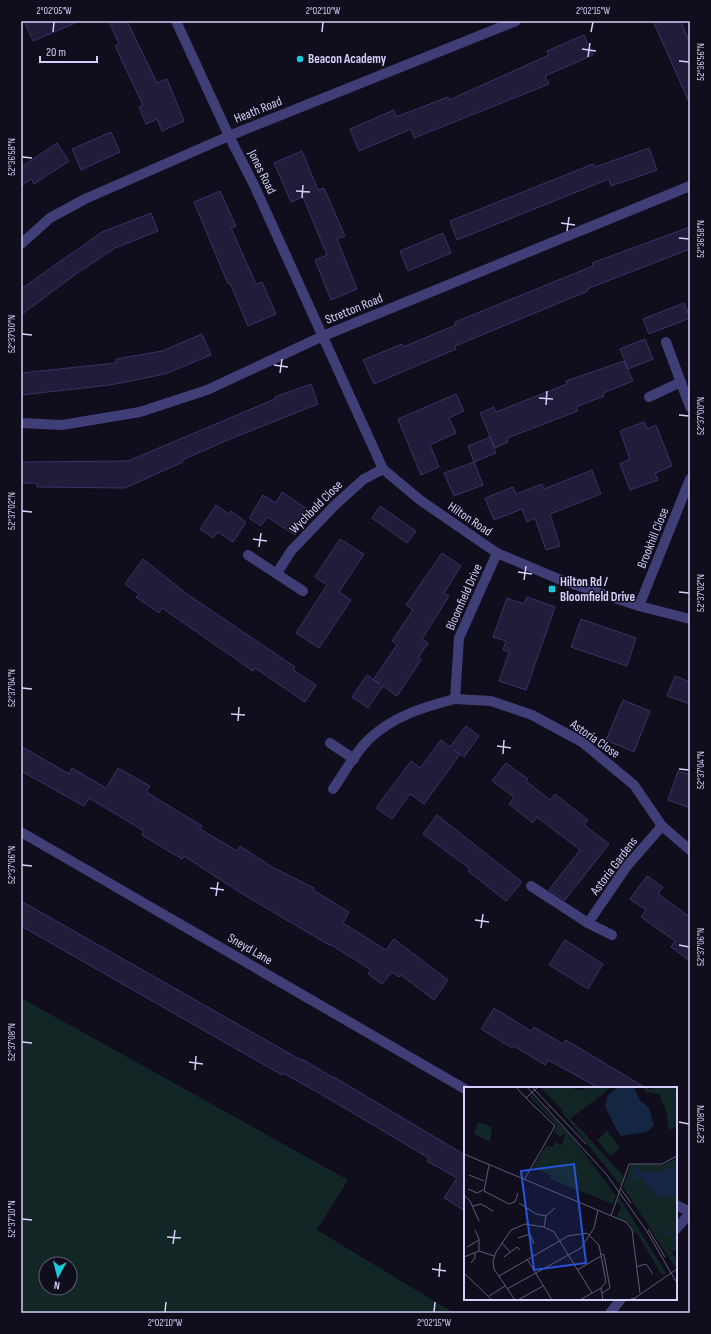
<svg xmlns="http://www.w3.org/2000/svg" width="711" height="1334" viewBox="0 0 711 1334" font-family="'Sofia Sans Condensed',sans-serif">
<rect width="100%" height="100%" fill="#100e1d"/>
<!-- grass -->
<path fill="#122625" fill-rule="evenodd" d="M21 998 348 1180 317 1230 454 1313H21ZM46 1264H70V1288H46Z"/>
<!-- building -->
<g fill="#221c3b" stroke="#3b3165">
<polygon points="24,21 80,21 33,41"/>
<polygon points="109,21 127,21 157,83 167,79 184,121 162,131 157,119 146,124 139,107 143,105 115,46 119,44"/>
<polygon points="653,21 681,21 690,44 690,104"/>
<polygon points="584,35 593,55 545,76 549,84 414,138 411,129 359,151 350,129 394,110 396,117 448,97 449,100 549,55 547,51"/>
<polygon points="111,132 120,152 81,170 72,149"/>
<polygon points="57,143 69,161 34,184 31,179 21,186 21,167"/>
<polygon points="649,148 657,170 611,186 609,179 457,240 450,221 593,164 595,167"/>
<polygon points="302,151 318,190 324,188 345,236 337,239 357,289 331,300 315,260 327,255 303,197 291,202 274,163"/>
<polygon points="220,191 236,226 231,228 256,284 262,282 276,314 248,326 230,283 228,284 194,202"/>
<polygon points="151,213 158,231 115,248 76,274 21,315 21,289 102,232"/>
<polygon points="690,227 690,249 587,289 588,291 455,346 456,349 374,384 363,360 402,344 403,347 456,325 455,322 593,266 592,263"/>
<polygon points="443,233 451,253 408,271 400,251"/>
<polygon points="684,303 690,318 649,334 643,319"/>
<polygon points="202,334 211,355 165,374 110,385 21,395 21,373 116,363 116,359 162,351"/>
<polygon points="645,339 653,359 628,369 620,349"/>
<polygon points="624,361 633,381 603,393 604,396 576,407 578,411 507,438 508,442 495,448 480,413 494,407 496,412 567,384 566,381"/>
<polygon points="311,384 318,404 230,439 182,460 183,462 125,488 37,487 37,483 21,483 21,462 128,461 275,399 275,397"/>
<polygon points="456,394 464,411 449,418 456,433 430,445 439,467 421,475 398,419"/>
<polygon points="644,422 647,429 656,425 672,466 655,473 658,480 630,490 620,464 630,459 620,431"/>
<polygon points="490,437 496,453 474,462 468,446"/>
<polygon points="474,462 483,485 454,496 444,473"/>
<polygon points="592,470 601,494 550,514 560,546 546,550 535,518 527,522 522,509 494,520 485,498 513,487 516,494 542,484 544,489"/>
<polygon points="282,492 310,511 295,535 267,517 261,526 249,518 263,495 276,503"/>
<polygon points="216,505 229,514 231,511 246,522 233,542 218,532 213,538 200,529"/>
<polygon points="380,506 416,531 407,543 372,518"/>
<polygon points="340,539 364,554 339,592 351,600 319,648 296,633 327,585 315,577"/>
<polygon points="442,553 461,566 444,593 449,596 422,639 428,643 418,658 421,660 397,696 383,686 368,708 352,697 367,675 380,684 373,680 397,645 392,641 413,610 406,605"/>
<polygon points="143,559 187,594 295,667 293,670 316,685 305,702 255,668 253,671 162,608 159,613 136,597 139,594 125,584"/>
<polygon points="527,597 555,607 526,690 499,681 509,652 503,650 506,641 493,637 507,598 524,604"/>
<polygon points="581,619 636,638 627,666 571,647"/>
<polygon points="675,676 690,682 690,704 667,696"/>
<polygon points="623,700 650,711 634,752 606,740"/>
<polygon points="466,726 479,736 464,757 454,750 460,754 424,804 410,794 392,819 376,808 411,761 420,768 441,740 450,747"/>
<polygon points="21,746 69,774 72,768 106,788 118,768 150,786 146,792 202,826 200,829 237,851 240,846 272,867 314,888 313,890 349,912 343,923 386,950 394,939 448,980 434,1000 401,975 399,977 392,972 382,984 368,974 371,970 330,944 329,945 241,893 184,856 182,859 142,835 144,831 89,798 84,806 21,771"/>
<polygon points="506,763 528,779 526,781 550,800 555,794 588,820 584,825 609,844 565,900 549,890 580,850 537,817 533,823 509,804 514,797 492,781"/>
<polygon points="678,771 690,775 690,808 668,800"/>
<polygon points="437,815 522,882 506,901 468,871 470,869 423,834"/>
<polygon points="647,876 663,887 658,894 690,917 690,961 671,947 675,941 641,917 646,910 630,899"/>
<polygon points="21,901 301,1060 302,1059 334,1078 334,1077 465,1155 465,1211 444,1198 457,1178 427,1161 429,1158 319,1093 283,1073 282,1075 21,926"/>
<polygon points="565,940 603,964 588,989 549,965"/>
<polygon points="494,1008 531,1031 534,1027 563,1044 566,1040 646,1088 599,1088 548,1060 545,1065 514,1046 512,1048 481,1029"/>
</g>
<g fill="none" stroke-linecap="round" stroke-linejoin="round">
<!-- street -->
<g stroke="#403e76" stroke-width="10">
<polyline points="176,21 229,136 254,185 383,469 420,500 497,553 561,580 639,606 690,619"/>
<polyline points="21,244 50,218 85,199 229,136 516,21"/>
<polyline points="666,342 690,407"/>
<polyline points="649,397 681,382"/>
<polyline points="21,423 62,425 140,412 207,390 323,336 690,186"/>
<polyline points="248,555 303,591"/>
<polyline points="277,573 291,551 336,504 364,479 383,469"/>
<polyline points="639,606 690,479"/>
<polyline points="455,699 491,701 532,715 582,742 634,785 662,826 690,850"/>
<polyline points="330,743 354,759"/>
<path d="M333 789C344 773 354 755 367 741 391 717 423 707 455 699L459 638 497 553"/>
<polyline points="21,832 465,1089"/>
<polyline points="531,886 588,923 612,935"/>
<polyline points="588,923 627,866 662,826"/>
<polyline points="676,1205 690,1212"/>
<polyline points="676,1229 690,1213"/>
<polyline points="610,1313 621,1299"/>
</g>
</g>
<!-- ticks -->
<path fill="none" stroke="#d4cff9" stroke-width="1.5" d="M53 32 54 22M322 32 323 22M591 32 593 22M582 49 596 51M588 57 590 43M679 61 689 62M22 157 32 158M296 191 310 192M302 198 303 185M561 223 575 225M567 231 569 217M679 238 689 239M22 334 32 335M274 365 288 367M280 373 282 359M539 398 553 399M546 405 547 391M679 415 689 416M22 511 32 512M253 539 267 541M259 547 261 533M518 572 532 574M524 580 526 566M679 592 689 593M22 688 32 689M231 714 245 715M238 721 239 707M497 746 511 748M503 754 504 740M679 769 689 770M22 865 32 866M210 888 224 890M216 896 218 882M475 920 489 922M481 928 483 914M679 945 689 947M22 1042 32 1043M189 1062 203 1064M195 1070 196 1056M679 1122 689 1124M22 1219 32 1220M167 1237 181 1238M173 1244 175 1230M432 1269 446 1271M439 1277 440 1263M165 1312 166 1302M434 1312 435 1302"/>
<!-- markers -->
<g fill="#1acadb" stroke="#100e1d" stroke-width="1.5">
<circle cx="300" cy="59" r="4"/>
<rect x="548" y="585" width="8" height="8" rx="2"/>
</g>
<g text-anchor="middle" dominant-baseline="central" stroke-width="3" stroke-linejoin="round" paint-order="stroke">
<!-- poi labels -->
<g font-size="13" font-weight="bold" fill="#d4cff9" stroke="#100e1d" text-anchor="start">
<text x="308" y="59">Beacon Academy</text>
<text x="560" y="582">Hilton Rd /<tspan x="560" dy="15">Bloomfield Drive</tspan></text>
</g>
<!-- street labels -->
<g font-size="13" fill="#d4cff9" stroke="#100e1d">
<text transform="translate(258 110) rotate(-22)">Heath Road</text>
<text transform="translate(262 172) rotate(64)">Jones Road</text>
<text transform="translate(354 309) rotate(-22)">Stretton Road</text>
<text transform="translate(316 507) rotate(-45)">Wychbold Close</text>
<text transform="translate(470 519) rotate(34)">Hilton Road</text>
<text transform="translate(653 538) rotate(-68)">Brookhill Close</text>
<text transform="translate(464 597) rotate(-66)">Bloomfield Drive</text>
<text transform="translate(595 739) rotate(35)">Astoria Close</text>
<text transform="translate(614 866) rotate(-53)">Astoria Gardens</text>
<text transform="translate(250 949) rotate(30)">Sneyd Lane</text>
</g>
</g>
<!-- overview -->
<g transform="translate(464 1087)">
<rect width="213" height="213" fill="#100e1d"/>
<path d="M106 0 114 3 130 0 131 13 107 31 77 1ZM93 38 112 59 151 112 149 117 86 92 87 88 69 80 82 59 89 60 92 55 98 58 101 48 99 47 97 50 90 45ZM143 44 156 61 146 69 133 53Z" fill="#122625"/>
<path d="M130 0H148L131 13ZM179 0H184L185 3 191 0H210L213 8V40L207 43 204 40 203 26 195 7 182 5ZM68 8 111 54 152 109 151 112 112 59 66 10ZM98 22 160 90 157 99 98 25ZM14 35 28 40 26 55 10 47ZM159 100 190 135 213 174 211 180ZM155 110 202 186 198 188 173 146H169L166 137 152 130 157 120 153 115Z" fill="#122625"/>
<path d="M213 71V163L208 165 197 147 191 148 159 100 167 77 199 78Z" fill="#122625"/>
<path d="M154 0H170L175 12 185 21 190 38 183 45 157 49 152 42 141 19 144 8ZM213 77V109L196 111 180 96 178 91 173 90 171 95 168 91 169 82 175 81 177 84 196 85Z" fill="#142641"/>
<path fill="none" stroke="#142641" stroke-width="2" d="M199 146 206 145 210 150 213 149"/>
<path fill="none" stroke="#5e5b75" stroke-width="1" d="M52 0 62 11M63 0 143 88 182 143 213 196M68 0 122 57M0 67 162 135 168 143 176 206M25 78 20 104 45 117 51 115 54 106M5 88 20 94M60 93 91 39 62 11 74 0M4 102 13 106 19 103M157 102 167 116M0 108 6 114 15 134M55 116 72 127 82 129M9 119 17 117 29 124M147 129 165 77H198L213 69M80 140 82 129 91 121M184 142 201 170M11 143 15 152V164M54 151 66 147 70 157M38 156 46 165M3 160 15 153M137 167 140 168 146 201 138 206M0 170 15 164 30 169M40 170 53 160 56 163M63 172 88 213M7 176 11 171V165M172 180 182 177 189 187M113 183 137 169M0 186 28 213M35 189 104 149 123 146 135 158 142 195 137 201 116 213M137 201 139 213M43 202 117 161 130 141 134 123M25 209 41 199M51 213 30 182 29 174 32 165 47 143 61 137 80 140 90 145 128 206M54 213 79 199M164 213 171 211 213 182"/>
<path fill="#2654da" fill-opacity="0.15" stroke="#2654da" stroke-width="2" d="M110 77 122 176 70 183 57 84Z"/>
<rect width="213" height="213" fill="none" stroke="#d4cff9" stroke-width="2"/>
</g>
<!-- border -->
<rect width="711" height="1334" fill="none" stroke="#100e1d" stroke-width="44"/>
<!-- north arrow -->
<g transform="translate(58 1276) rotate(187)"><circle r="19" fill="#100e1d" stroke="#5e5b75"/>
<path d="M0-3L7 15L0 10L-7 15Z" fill="#1acadb"/>
<text y="-6" font-size="11" font-weight="bold" text-anchor="middle" fill="#d4cff9">N</text>
</g>
<!-- scale -->
<path d="M40 56v6h57v-6" fill="none" stroke="#d4cff9" stroke-width="2"/>
<text x="46" y="56" font-size="12" fill="#d4cff9" stroke="#100e1d" stroke-width="3" paint-order="stroke">20 m</text>
<rect x="22" y="22" width="667" height="1290" fill="none" stroke="#d4cff9" stroke-width="1.5"/>
<g font-size="10" text-anchor="middle" fill="#d4cff9">
<text x="54" y="14">2°02'05"W</text>
<text x="323" y="14">2°02'10"W</text>
<text x="593" y="14">2°02'15"W</text>
<text transform="translate(700 62) rotate(-90)" y="4">52°36'56"N</text>
<text transform="translate(11 157) rotate(-90)" y="4">52°36'58"N</text>
<text transform="translate(700 239) rotate(-90)" y="4">52°36'58"N</text>
<text transform="translate(11 334) rotate(-90)" y="4">52°37'00"N</text>
<text transform="translate(700 416) rotate(-90)" y="4">52°37'00"N</text>
<text transform="translate(11 511) rotate(-90)" y="4">52°37'02"N</text>
<text transform="translate(700 593) rotate(-90)" y="4">52°37'02"N</text>
<text transform="translate(11 688) rotate(-90)" y="4">52°37'04"N</text>
<text transform="translate(700 770) rotate(-90)" y="4">52°37'04"N</text>
<text transform="translate(11 865) rotate(-90)" y="4">52°37'06"N</text>
<text transform="translate(700 947) rotate(-90)" y="4">52°37'06"N</text>
<text transform="translate(11 1042) rotate(-90)" y="4">52°37'08"N</text>
<text transform="translate(700 1124) rotate(-90)" y="4">52°37'08"N</text>
<text transform="translate(11 1219) rotate(-90)" y="4">52°37'10"N</text>
<text x="165" y="1326">2°02'10"W</text>
<text x="434" y="1326">2°02'15"W</text>
</g>
</svg>
